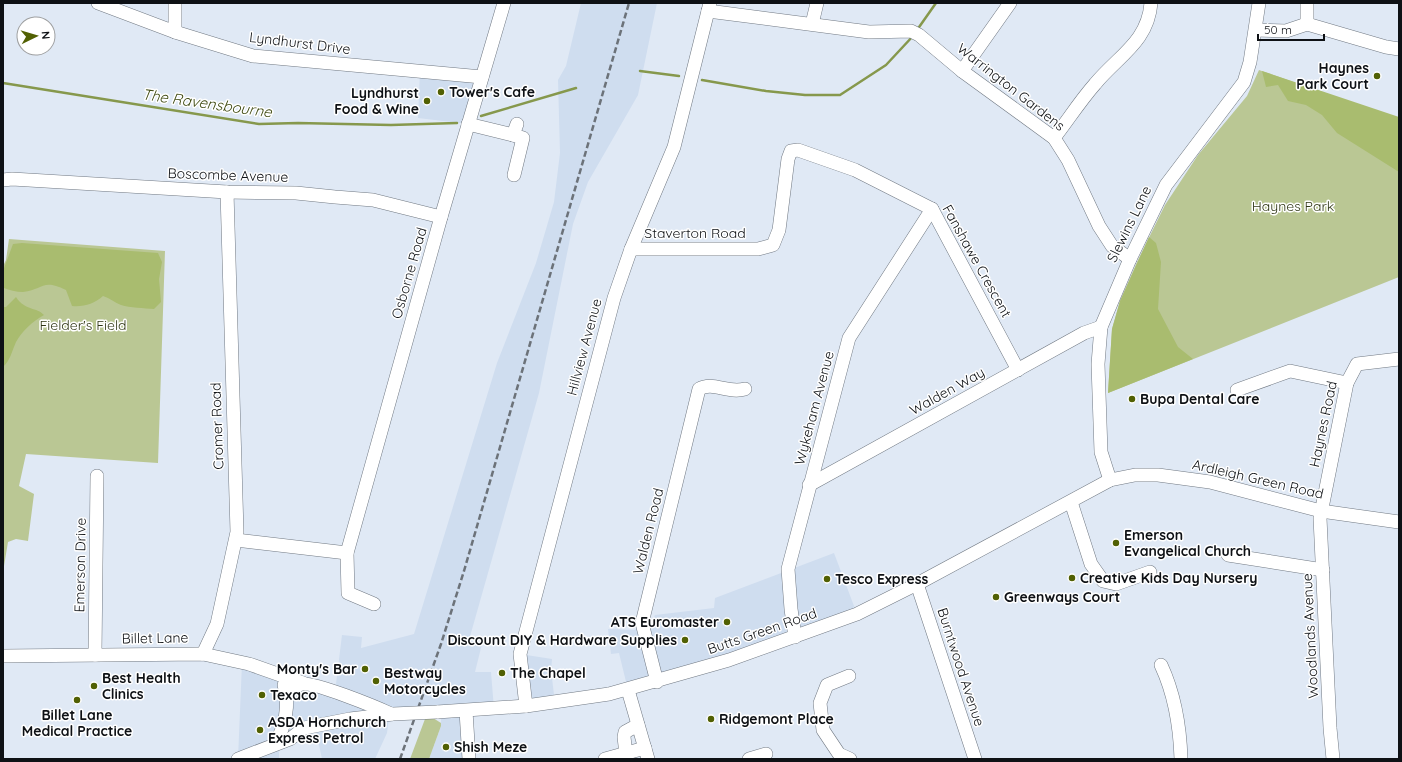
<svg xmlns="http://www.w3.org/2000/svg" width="1402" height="762" viewBox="0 0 1402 762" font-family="Quicksand,sans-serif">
<rect width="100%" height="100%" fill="#e0e9f5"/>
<!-- built -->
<g fill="#cfddef">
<polygon points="581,3 657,3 638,95 588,182 573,224 539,393 469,640 482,644 475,672 491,672 494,709 466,711 469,759 429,759 441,726 441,707 390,710 387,733 375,759 322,759 315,726 279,750 279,759 238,759 242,663 335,692 342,635 362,637 361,648 414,634 497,363 536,263 554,202 560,153 558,80 566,66"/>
<polygon points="420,71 482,77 468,124 418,118"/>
<polygon points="834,553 857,614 628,690 619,653 611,654 608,629 634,630 651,623 655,615 714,608 715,598"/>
<polygon points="520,654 552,659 551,670 555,703 526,706"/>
</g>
<!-- green -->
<g fill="#bac794">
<polygon points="1259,70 1399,119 1399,277 1108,393 1112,329 1120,301 1137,262 1165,205 1198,155 1247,96"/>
<polygon points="9,239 165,251 158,463 26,454 19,486 34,494 28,541 16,539 8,542 3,572 3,266 6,260"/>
<polygon points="433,718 441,723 441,726 429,759 410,759 425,719"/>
</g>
<!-- forest -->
<g fill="#a9bc6f">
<polygon points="1262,71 1399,117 1399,172 1337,133 1322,115 1306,105 1288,101 1278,85 1266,87"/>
<polygon points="1149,237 1156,243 1161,262 1158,309 1178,347 1193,359 1108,393 1112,329 1120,301"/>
<path d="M22 243 158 253 162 262 159 279 161 302 154 309C144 308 130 308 121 305 115 303 110 298 103 296 94 304 84 307 72 306L66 290C42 278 43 290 23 292 16 292 9 290 4 288L3 271 13 244Z"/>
<path d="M16 297C25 311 37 307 44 315 33 321 22 331 16 342 12 351 10 361 3 367V307H6Z"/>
</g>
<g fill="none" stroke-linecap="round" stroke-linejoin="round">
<!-- stream -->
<g stroke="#86984c" stroke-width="2.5">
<polyline points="917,30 936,3"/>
<polyline points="640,71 679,76"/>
<polyline points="702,80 766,91 805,95 840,95 886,65 913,36"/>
<polyline points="3,83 259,124 298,123 391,125 457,123"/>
<polyline points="481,116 576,88"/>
</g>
<defs>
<g id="minor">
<polyline points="98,3 175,32 253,56 482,77"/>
<polyline points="1307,3 1307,24"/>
<polyline points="708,11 869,32 911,31 919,35 962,71 1054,138 1068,160 1099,226 1112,246 1130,259"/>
<polyline points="812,24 817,3"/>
<polyline points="1256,30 1286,31 1307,24 1386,47 1399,49"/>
<polyline points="175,32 175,3"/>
<polyline points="962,71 1010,3"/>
<polyline points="468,124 513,135"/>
<path d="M1054 138C1068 120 1080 101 1095 84 1118 56 1148 42 1151 3"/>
<polyline points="514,175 523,138 513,135 517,124"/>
<polyline points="3,180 12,179 227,192 296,193 335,197 373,200 441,217"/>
<polyline points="631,249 758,249 773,245 779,230 788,159 791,151 798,150 855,170 932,209 1018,370"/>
<polyline points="1237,390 1290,371 1347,383"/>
<polyline points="1110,480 1101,452 1098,364 1101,327 1130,259 1166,185 1244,82 1250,62 1259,3"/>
<polyline points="809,485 1084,333 1101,327"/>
<polyline points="1071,502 1091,564 1103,581 1116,584 1150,572"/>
<polyline points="236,540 347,553"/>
<polyline points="1228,555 1323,570"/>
<polyline points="917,584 975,759"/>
<polyline points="374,604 348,593 347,553 441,217 504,3"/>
<polyline points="795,637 791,609 788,569 849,338 932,209"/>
<polyline points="203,654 217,624 237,532 227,192"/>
<polyline points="95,655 97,476"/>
<polyline points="3,656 203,654 249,664 303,683"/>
<path d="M1161 665C1175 695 1180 726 1181 759"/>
<polyline points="849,676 827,685 820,703 823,730 839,754 850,759"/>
<path d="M657 682 642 623 699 389C713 381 728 394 745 389"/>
<polyline points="628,690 648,759"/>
<path d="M286 693C291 689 296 685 302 684 315 682 376 707 391 714"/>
<polyline points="526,706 520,654 614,298 631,249 674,147 710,3"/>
<polyline points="466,711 469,759"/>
<polyline points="437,712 526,706 609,694 729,660 857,614 917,584 1110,480 1135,475 1158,475 1173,477 1210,482 1321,511 1399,522"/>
<path d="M275 744C285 727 290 705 284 685"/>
<polyline points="626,754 624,737 625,732 638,725"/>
<polyline points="238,759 290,739 304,728 350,719 393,714"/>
<polyline points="605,759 645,748"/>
<polyline points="749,759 766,754"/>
<polyline points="1333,759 1330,728 1320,518 1347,383 1357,364 1399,359"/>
</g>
</defs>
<!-- minor casing -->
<use href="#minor" stroke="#717983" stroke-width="14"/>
<!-- minor -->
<use href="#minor" stroke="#fff" stroke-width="13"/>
<!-- rail -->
<polyline stroke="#6c7279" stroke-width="2.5" stroke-dasharray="6 3" stroke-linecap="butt" points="400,759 441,644 464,571 629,3"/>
<defs>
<polyline id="minor-bridge" points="393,714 437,712"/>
</defs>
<!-- minor-bridge casing -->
<use href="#minor-bridge" stroke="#717983" stroke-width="14" stroke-linecap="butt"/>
<!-- minor-bridge -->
<use href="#minor-bridge" stroke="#fff" stroke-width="13"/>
</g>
<!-- markers -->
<g fill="#516003" stroke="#fff" stroke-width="1.5">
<circle cx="1377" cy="76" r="4"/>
<circle cx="441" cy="92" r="4"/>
<circle cx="427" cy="101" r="4"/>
<circle cx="1132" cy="399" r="4"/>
<circle cx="1116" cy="543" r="4"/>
<circle cx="1072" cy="578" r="4"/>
<circle cx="827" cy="579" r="4"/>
<circle cx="996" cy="597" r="4"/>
<circle cx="727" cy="622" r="4"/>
<circle cx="685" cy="640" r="4"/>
<circle cx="365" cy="669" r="4"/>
<circle cx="502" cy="673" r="4"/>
<circle cx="376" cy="681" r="4"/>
<circle cx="94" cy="686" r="4"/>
<circle cx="262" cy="695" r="4"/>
<circle cx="77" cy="700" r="4"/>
<circle cx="711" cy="719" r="4"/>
<circle cx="260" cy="730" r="4"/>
<circle cx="446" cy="747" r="4"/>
</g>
<g text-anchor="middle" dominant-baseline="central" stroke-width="3" stroke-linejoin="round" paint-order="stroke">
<!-- street labels -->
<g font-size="14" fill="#0e1115" stroke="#fff">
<text transform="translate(300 43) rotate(7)">Lyndhurst Drive</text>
<text transform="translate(1011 87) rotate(38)">Warrington Gardens</text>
<text transform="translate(228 175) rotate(2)">Boscombe Avenue</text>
<text transform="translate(1129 224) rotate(-64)">Slewins Lane</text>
<text x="695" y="233">Staverton Road</text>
<text transform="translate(977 261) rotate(61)">Fanshawe Crescent</text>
<text transform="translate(409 273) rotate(-74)">Osborne Road</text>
<text transform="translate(584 347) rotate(-75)">Hillview Avenue</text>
<text transform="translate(947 391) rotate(-29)">Walden Way</text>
<text transform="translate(814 408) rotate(-75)">Wykeham Avenue</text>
<text transform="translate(1323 424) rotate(-78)">Haynes Road</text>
<text transform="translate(217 426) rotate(-92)">Cromer Road</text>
<text transform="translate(1258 479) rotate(13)">Ardleigh Green Road</text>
<text transform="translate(648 531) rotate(-76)">Walden Road</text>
<text transform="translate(80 565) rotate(-89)">Emerson Drive</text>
<text transform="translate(762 631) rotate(-19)">Butts Green Road</text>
<text transform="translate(1310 636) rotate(-93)">Woodlands Avenue</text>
<text transform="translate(155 638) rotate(-1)">Billet Lane</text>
<text transform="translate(961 667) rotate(72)">Burntwood Avenue</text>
</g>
<!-- poi labels -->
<g font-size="14" font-weight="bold" fill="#0e1115" stroke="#fff" text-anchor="start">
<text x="1369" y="68" text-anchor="end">Haynes<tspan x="1369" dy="16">Park Court</tspan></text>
<text x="449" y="92">Tower's Cafe</text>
<text x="419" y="93" text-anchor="end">Lyndhurst<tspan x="419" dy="16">Food &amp; Wine</tspan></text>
<text x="1140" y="399">Bupa Dental Care</text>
<text x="1124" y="535">Emerson<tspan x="1124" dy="16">Evangelical Church</tspan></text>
<text x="1080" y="578">Creative Kids Day Nursery</text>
<text x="835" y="579">Tesco Express</text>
<text x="1004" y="597">Greenways Court</text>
<text x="719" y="622" text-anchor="end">ATS Euromaster</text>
<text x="677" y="640" text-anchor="end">Discount DIY &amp; Hardware Supplies</text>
<text x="357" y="669" text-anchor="end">Monty's Bar</text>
<text x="384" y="673">Bestway<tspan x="384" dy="16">Motorcycles</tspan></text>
<text x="510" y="673">The Chapel</text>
<text x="102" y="678">Best Health<tspan x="102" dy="16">Clinics</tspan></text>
<text x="270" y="695">Texaco</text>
<text x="77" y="715" text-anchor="middle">Billet Lane<tspan x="77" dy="16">Medical Practice</tspan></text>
<text x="719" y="719">Ridgemont Place</text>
<text x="268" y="722">ASDA Hornchurch<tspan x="268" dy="16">Express Petrol</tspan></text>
<text x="454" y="747">Shish Meze</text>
</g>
<!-- park labels -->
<g font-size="14" fill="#2f3615" stroke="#fff">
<text x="1293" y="206">Haynes Park</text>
<text x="83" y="325">Fielder's Field</text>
</g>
<!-- water labels -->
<g font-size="15" font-style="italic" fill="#414c14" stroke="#fff">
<text transform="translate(207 103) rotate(8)">The Ravensbourne</text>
</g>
</g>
<!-- border -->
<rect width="1402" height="762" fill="none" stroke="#0e1115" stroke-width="8"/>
<!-- north arrow -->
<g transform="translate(36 36) rotate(85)"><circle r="19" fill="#ffffff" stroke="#9fa0a1"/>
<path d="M0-3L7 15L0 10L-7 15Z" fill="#516003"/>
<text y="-6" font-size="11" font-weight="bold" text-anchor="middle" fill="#0e1115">N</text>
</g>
<!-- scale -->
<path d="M1258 34v6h66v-6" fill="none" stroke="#0e1115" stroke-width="2"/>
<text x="1264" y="34" font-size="12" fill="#0e1115" stroke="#ffffff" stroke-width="3" paint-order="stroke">50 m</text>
</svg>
